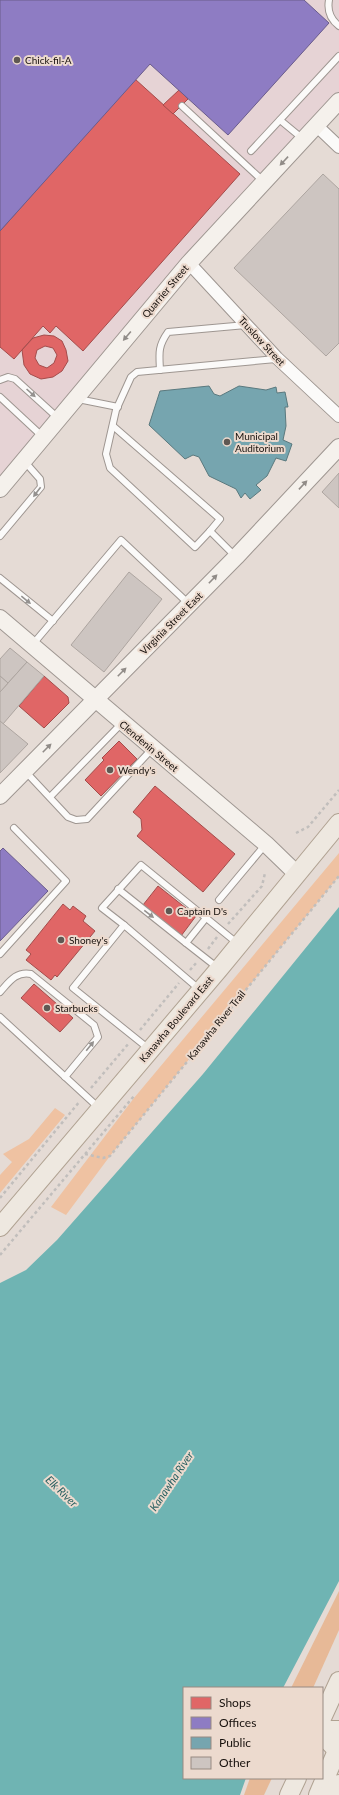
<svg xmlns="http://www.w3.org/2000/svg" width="339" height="1795" viewBox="0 0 339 1795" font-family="Lato,sans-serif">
<rect width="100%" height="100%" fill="#e5dbd5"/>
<!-- commercial -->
<polygon fill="#e6d3d5" points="0,0 339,0 339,103 0,489"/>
<!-- green -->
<g fill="#efc2a2">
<polygon points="339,853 339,876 110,1156 66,1215 51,1207 134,1098"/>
<polygon points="55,1108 65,1115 0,1193 0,1175 12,1162 3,1154 29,1139"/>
</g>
<!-- forest -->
<g fill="#e7b997">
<polygon points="339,1591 339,1630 313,1688 291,1688"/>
<polygon points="250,1778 272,1778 264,1795 244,1795"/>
</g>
<!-- water -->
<polygon fill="#6fb4b3" points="339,907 339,1581 283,1688 184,1688 184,1778 246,1778 240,1795 0,1795 0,1283 26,1270 57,1240 203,1074"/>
<!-- shops -->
<g fill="#e06666" stroke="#a44c4b" fill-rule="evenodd">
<polygon points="135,79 240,174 83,351 56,326 50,333 43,326 14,359 0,347 0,231"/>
<polygon points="179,90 188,99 173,114 163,105"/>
<path d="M44 335 54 336 62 341 66 350 68 361 62 371 53 377 41 379 30 374 24 365 22 350 33 338ZM45 346 53 348 57 355 54 363 47 368 39 365 35 358 37 350Z"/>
<polygon points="44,676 68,697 69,703 44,728 19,706"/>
<polygon points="119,741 137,759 101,796 85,780 104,760 102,758"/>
<polygon points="155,786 235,854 203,892 137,836 142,830 141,819 133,812"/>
<polygon points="158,886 196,916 181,936 143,905"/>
<polygon points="63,904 70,910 73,906 86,916 83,921 95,931 57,977 55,975 51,980 26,960 31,954 26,950"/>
<polygon points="34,984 73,1018 60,1032 21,998"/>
</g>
<!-- offices -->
<g fill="#8e7cc3" stroke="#6a5c8c">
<polygon points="0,0 304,0 329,23 228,135 150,64 0,231"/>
<polygon points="3,848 48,891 0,941 0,851"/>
</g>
<!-- public -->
<polygon fill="#76a5af" stroke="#5a797e" points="209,386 214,394 220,396 239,386 266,390 276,387 277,393 285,392 288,407 285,407 286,426 283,440 292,444 286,461 276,458 267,476 256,485 261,490 250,499 245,493 241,498 236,489 209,476 199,457 193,455 185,459 149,425 160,391"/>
<!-- building -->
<g fill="#cdc5c1" stroke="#ada5a0">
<polygon points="323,174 339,189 339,343 326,356 234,268"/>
<polygon points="339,473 339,508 322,492"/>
<polygon points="129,572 162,599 104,672 71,645"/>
<polygon points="10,648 27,662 8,683 0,676 0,659"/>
<polygon points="27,662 44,676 3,724 0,721 0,692"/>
<polygon points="0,676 8,683 0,692"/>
<polygon points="0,721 28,744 0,773"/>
</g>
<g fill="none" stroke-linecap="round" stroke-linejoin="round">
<defs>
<g id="lane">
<path d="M329 0C327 11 330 19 339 26"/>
<polyline points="182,106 263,181"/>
<polyline points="280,120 303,139"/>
<polyline points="251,151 339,56"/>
<path d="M160 370C159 353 158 346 168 332L246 325"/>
<polyline points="0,380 8,377 15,379 58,418"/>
<polyline points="0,397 43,437"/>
<polyline points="78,399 118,407"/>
<polyline points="113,426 220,519 210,531"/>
<polyline points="0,536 41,487 40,479 25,462"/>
<polyline points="236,557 210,531 195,547 110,468 106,454 116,410 131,377 137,372 276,359"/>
<polyline points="0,578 53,621"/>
<polyline points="33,644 121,540 189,604"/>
<polyline points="25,771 68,817 76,820 87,819 152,749"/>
<polyline points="50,797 122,723"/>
<polyline points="118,889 186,943"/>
<polyline points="219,900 265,845"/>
<polyline points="206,918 186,943 218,968"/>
<polyline points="124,925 102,908 141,865 237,943"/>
<polyline points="0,954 66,881 14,828"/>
<path d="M0 992C9 982 16 971 31 974L94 1025 98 1037 65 1077"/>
<polyline points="0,1017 99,1108"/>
<polyline points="149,1049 73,988 124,925 199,989"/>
</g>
<g id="street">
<polyline points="317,126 339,147"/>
<polyline points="189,263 277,358 339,416"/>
</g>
<g id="secondary">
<polyline points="0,489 189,263 339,101"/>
<polyline points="0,618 266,844 297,874"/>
<polyline points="0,796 236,557 339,447"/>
</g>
<g id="primary">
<polyline points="0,1227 219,969 339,823"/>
<polyline points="322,1718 339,1681"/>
<polyline points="322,1730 339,1730"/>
<polyline points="322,1735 339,1752"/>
<polyline points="289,1795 297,1778"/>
<polyline points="318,1795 339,1746"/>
<polyline points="326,1795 339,1784"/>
</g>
</defs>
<!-- lane casing -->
<use href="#lane" stroke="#9e9691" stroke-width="8"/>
<!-- street casing -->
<use href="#street" stroke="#9e9691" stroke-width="14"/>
<!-- secondary casing -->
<use href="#secondary" stroke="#9e9691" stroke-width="18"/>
<!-- primary casing -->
<use href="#primary" stroke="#b0a292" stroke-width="20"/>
<!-- path -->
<g stroke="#c1bebc" stroke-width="2.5" stroke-dasharray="3 3" stroke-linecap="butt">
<polyline points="296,833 308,827 339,790"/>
<polyline points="228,924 262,886 265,873"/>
<polyline points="208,949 217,937"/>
<polyline points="190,970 197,962"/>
<polyline points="140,1030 179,983"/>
<polyline points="91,1088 129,1043"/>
<polyline points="85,1154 103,1158 110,1156 339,876"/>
<polyline points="0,1198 80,1101"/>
<polyline points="0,1255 134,1096"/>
</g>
<!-- lane -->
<use href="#lane" stroke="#fbfaf9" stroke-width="6"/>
<!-- street -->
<use href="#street" stroke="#fbfaf9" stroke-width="12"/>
<!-- secondary -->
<use href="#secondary" stroke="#f5f1ec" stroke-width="16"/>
<!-- primary -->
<use href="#primary" stroke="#eee8e0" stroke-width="18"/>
</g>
<!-- one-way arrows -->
<defs><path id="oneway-solid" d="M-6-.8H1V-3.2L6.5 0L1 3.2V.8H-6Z"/></defs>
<g fill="#918c88">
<use href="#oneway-solid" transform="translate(284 161) rotate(133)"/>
<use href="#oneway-solid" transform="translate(127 336) rotate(130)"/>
<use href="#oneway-solid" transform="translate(303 485) rotate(-47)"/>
<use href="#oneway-solid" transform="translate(213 579) rotate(-46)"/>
<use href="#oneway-solid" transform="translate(122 672) rotate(-45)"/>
<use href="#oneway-solid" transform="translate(47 748) rotate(-45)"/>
</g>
<g fill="#94918f">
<use href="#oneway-solid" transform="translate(31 393) rotate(42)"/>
<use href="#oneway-solid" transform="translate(37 492) rotate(127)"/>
<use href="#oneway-solid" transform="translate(26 600) rotate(39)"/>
<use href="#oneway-solid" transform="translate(149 914) rotate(38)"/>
<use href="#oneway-solid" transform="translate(90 1046) rotate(-51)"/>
</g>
<!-- markers -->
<g fill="#5f5853" stroke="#ecdace" stroke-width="1.5">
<circle cx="17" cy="60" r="4"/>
<circle cx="227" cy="442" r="4"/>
<circle cx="110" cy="770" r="4"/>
<circle cx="169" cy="911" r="4"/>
<circle cx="61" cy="940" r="4"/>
<circle cx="47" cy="1008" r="4"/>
</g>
<g text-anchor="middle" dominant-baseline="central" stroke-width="4" stroke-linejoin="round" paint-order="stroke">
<!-- poi labels -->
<g font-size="10" fill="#17110d" stroke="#ecdace" text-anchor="start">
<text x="25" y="60">Chick-fil-A</text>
<text x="235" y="436">Municipal<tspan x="235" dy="12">Auditorium</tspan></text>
<text x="118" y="770">Wendy's</text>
<text x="177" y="911">Captain D's</text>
<text x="69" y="940">Shoney's</text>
<text x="55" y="1008">Starbucks</text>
</g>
<!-- street labels -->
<g font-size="10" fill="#17110d" stroke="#ecdace">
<text transform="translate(165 291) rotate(-50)">Quarrier Street</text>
<text transform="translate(262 341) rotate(47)">Truslow Street</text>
<text transform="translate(171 623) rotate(-45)">Virginia Street East</text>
<text transform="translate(149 746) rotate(40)">Clendenin Street</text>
<text transform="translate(176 1019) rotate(-50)">Kanawha Boulevard East</text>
<text transform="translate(216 1025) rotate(-51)">Kanawha River Trail</text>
</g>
<!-- water labels -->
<g font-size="11" font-style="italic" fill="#275f60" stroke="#ecdace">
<text transform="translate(171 1481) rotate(-56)">Kanawha River</text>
<text transform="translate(62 1491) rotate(44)">Elk River</text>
</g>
</g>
<!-- legend -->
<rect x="183" y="1687" width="140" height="92" fill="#ecdace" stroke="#978a81"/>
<rect x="191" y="1697" width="20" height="12" fill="#e06666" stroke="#978a81"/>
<text x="219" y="1707" font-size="12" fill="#17110d">Shops</text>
<rect x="191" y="1717" width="20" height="12" fill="#8e7cc3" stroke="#978a81"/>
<text x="219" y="1727" font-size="12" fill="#17110d">Offices</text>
<rect x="191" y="1737" width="20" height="12" fill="#76a5af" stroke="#978a81"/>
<text x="219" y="1747" font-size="12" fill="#17110d">Public</text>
<rect x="191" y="1757" width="20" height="12" fill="#cdc5c1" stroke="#978a81"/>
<text x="219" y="1767" font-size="12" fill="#17110d">Other</text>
</svg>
